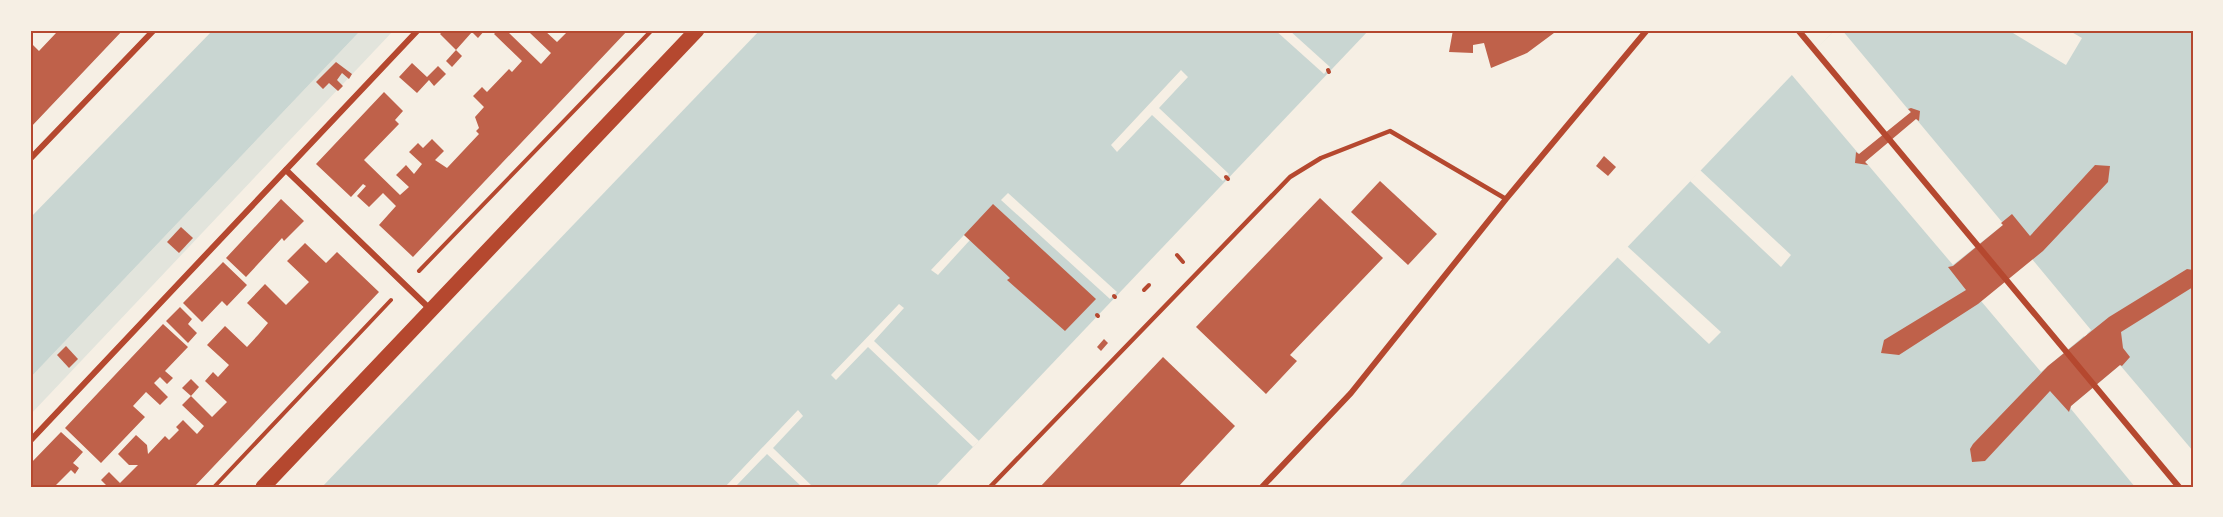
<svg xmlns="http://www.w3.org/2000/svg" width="2223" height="517" viewBox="0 0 2223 517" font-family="Arial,sans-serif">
<rect width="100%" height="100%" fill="#f6efe4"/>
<!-- green -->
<polygon fill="#e2e4dc" points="361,30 394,30 30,415 30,378"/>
<!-- water -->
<g fill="#c9d6d2">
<polygon points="213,30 361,30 30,378 30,218"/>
<polygon points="760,30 1369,30 935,487 322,487"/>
<polygon points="1835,30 2193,30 2193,487 1398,487"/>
</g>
<!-- pier -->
<g fill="#f6efe4">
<polygon points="1275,30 1289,30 1330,67 1324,74"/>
<polygon points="1835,30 1842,30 2002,222 2003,225 1953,265 1791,74"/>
<polygon points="2008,30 2068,30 2082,38 2066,65"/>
<polygon points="1181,70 1188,77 1159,108 1229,174 1223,181 1152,115 1117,152 1111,145"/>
<polygon points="1700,170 1791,255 1781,267 1690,181"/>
<polygon points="1008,193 1117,292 1110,299 1001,200"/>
<polygon points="964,235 970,240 938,275 931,270"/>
<polygon points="1627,246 1721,332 1709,344 1617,257"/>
<polygon points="2032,259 2091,330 2087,334 2097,348 2095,349 2084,336 2041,372 1981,301"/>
<polygon points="899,304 904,308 874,341 979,441 973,447 868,347 836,380 831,375"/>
<polygon points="2120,365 2193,451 2193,487 2135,487 2071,409 2071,406"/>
<polygon points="798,410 803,416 773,448 813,487 802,487 767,454 735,487 725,487"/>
</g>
<!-- building -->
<g fill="#bf614a">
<polygon points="53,30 123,30 30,128 30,42 39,51 56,33"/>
<polygon points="444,30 485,30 478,38 472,32 456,50 440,34"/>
<polygon points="498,30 506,30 541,64 551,53 530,33 532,30 544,30 557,42 569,30 628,30 413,257 379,225 396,206 383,193 369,207 357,196 366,186 363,184 351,197 316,164 384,92 403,111 395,120 399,124 364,160 400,195 409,187 396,175 406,165 414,174 422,164 409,152 418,143 423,148 432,139 444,151 435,160 447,168 479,134 476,131 479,128 475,117 484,107 473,96 482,87 487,92 509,69 512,72 522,61 494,34"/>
<polygon points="1453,30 1558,30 1527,53 1491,68 1484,43 1473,45 1473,53 1449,52"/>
<polygon points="456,50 462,56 452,67 446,61"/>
<polygon points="336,62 352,74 349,79 342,73 337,80 343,86 338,91 329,83 323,89 316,82"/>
<polygon points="412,63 427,77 438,66 446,74 434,86 429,80 417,93 399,77"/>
<polygon points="1911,108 1920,111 1919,121 1916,119 1865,162 1868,165 1855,163 1856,152 1859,154 1911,112 1908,109"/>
<polygon points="1604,156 1616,167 1608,176 1596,166"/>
<polygon points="2095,165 2110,166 2108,182 2043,251 1978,304 1899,355 1881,353 1884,340 1966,290 1948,267 1953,266 2003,225 2001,223 2012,214 2030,236"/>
<polygon points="1380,181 1437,234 1408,265 1351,212"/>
<polygon points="1320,198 1383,258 1290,355 1297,361 1266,394 1196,327"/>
<polygon points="281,199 304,221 284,241 282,238 246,277 226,258"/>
<polygon points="993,204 1096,299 1065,331 1007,280 1010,278 964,235"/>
<polygon points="181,227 193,238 179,253 167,242"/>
<polygon points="305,243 326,263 337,252 379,292 194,487 108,487 101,480 109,472 120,483 138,465 129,465 118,454 136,435 147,445 148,454 165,436 169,440 179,430 176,427 183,420 197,434 204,426 182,405 191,396 212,417 227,402 205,381 213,372 218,377 229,365 207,345 225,326 247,347 258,335 268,323 247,303 265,284 286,305 309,282 287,261"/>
<polygon points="223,262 247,285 227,306 222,301 202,322 183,303"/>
<polygon points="2187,269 2193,270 2193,287 2121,332 2123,348 2130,357 2122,366 2120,365 2071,406 2069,412 2050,391 1985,461 1972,462 1970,449 1973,444 2048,366 2109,317"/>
<polygon points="180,307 192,319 188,324 197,333 188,343 166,321"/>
<polygon points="163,324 188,347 165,371 173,378 167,384 160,377 154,383 168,397 160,405 146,392 133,406 145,417 101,463 65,428"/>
<polygon points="1104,339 1108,343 1101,351 1097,347"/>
<polygon points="66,346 78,359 69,368 57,355"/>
<polygon points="1163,357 1235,426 1178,487 1040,487"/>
<polygon points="191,379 199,387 191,396 182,388"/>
<polygon points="61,432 83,452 73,463 79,468 75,474 71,470 54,487 30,487 30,464"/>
</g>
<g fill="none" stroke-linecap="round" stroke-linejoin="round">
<!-- path -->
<g stroke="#b5482f" stroke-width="4">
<polyline points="1328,70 1329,72"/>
<polyline points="1226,177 1228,179"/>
<polyline points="1177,255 1183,262"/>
<polyline points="419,271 652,30"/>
<polyline points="1144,290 1149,285"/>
<polyline points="1114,296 1115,297"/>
<polyline points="1097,315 1098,316"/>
<polyline points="214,487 391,300"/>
</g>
<!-- service -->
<polyline stroke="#b5482f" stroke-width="4.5" points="990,487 1290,177 1321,158 1390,131 1506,199"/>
<!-- minor -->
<g stroke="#b5482f" stroke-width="6">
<polyline points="1798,30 2179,487"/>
<polyline points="30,159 154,30"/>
<polyline points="286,170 430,309"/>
<polyline points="30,441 418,30"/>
<polyline points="1262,487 1351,393 1506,199 1647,30"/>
</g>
<!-- primary -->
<polyline stroke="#b5482f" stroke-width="15" points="263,487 697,30"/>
</g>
<!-- border -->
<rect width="2223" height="517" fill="none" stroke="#f6efe4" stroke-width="63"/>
<rect x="32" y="32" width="2160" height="454" fill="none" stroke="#b5482f" stroke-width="2"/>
</svg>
